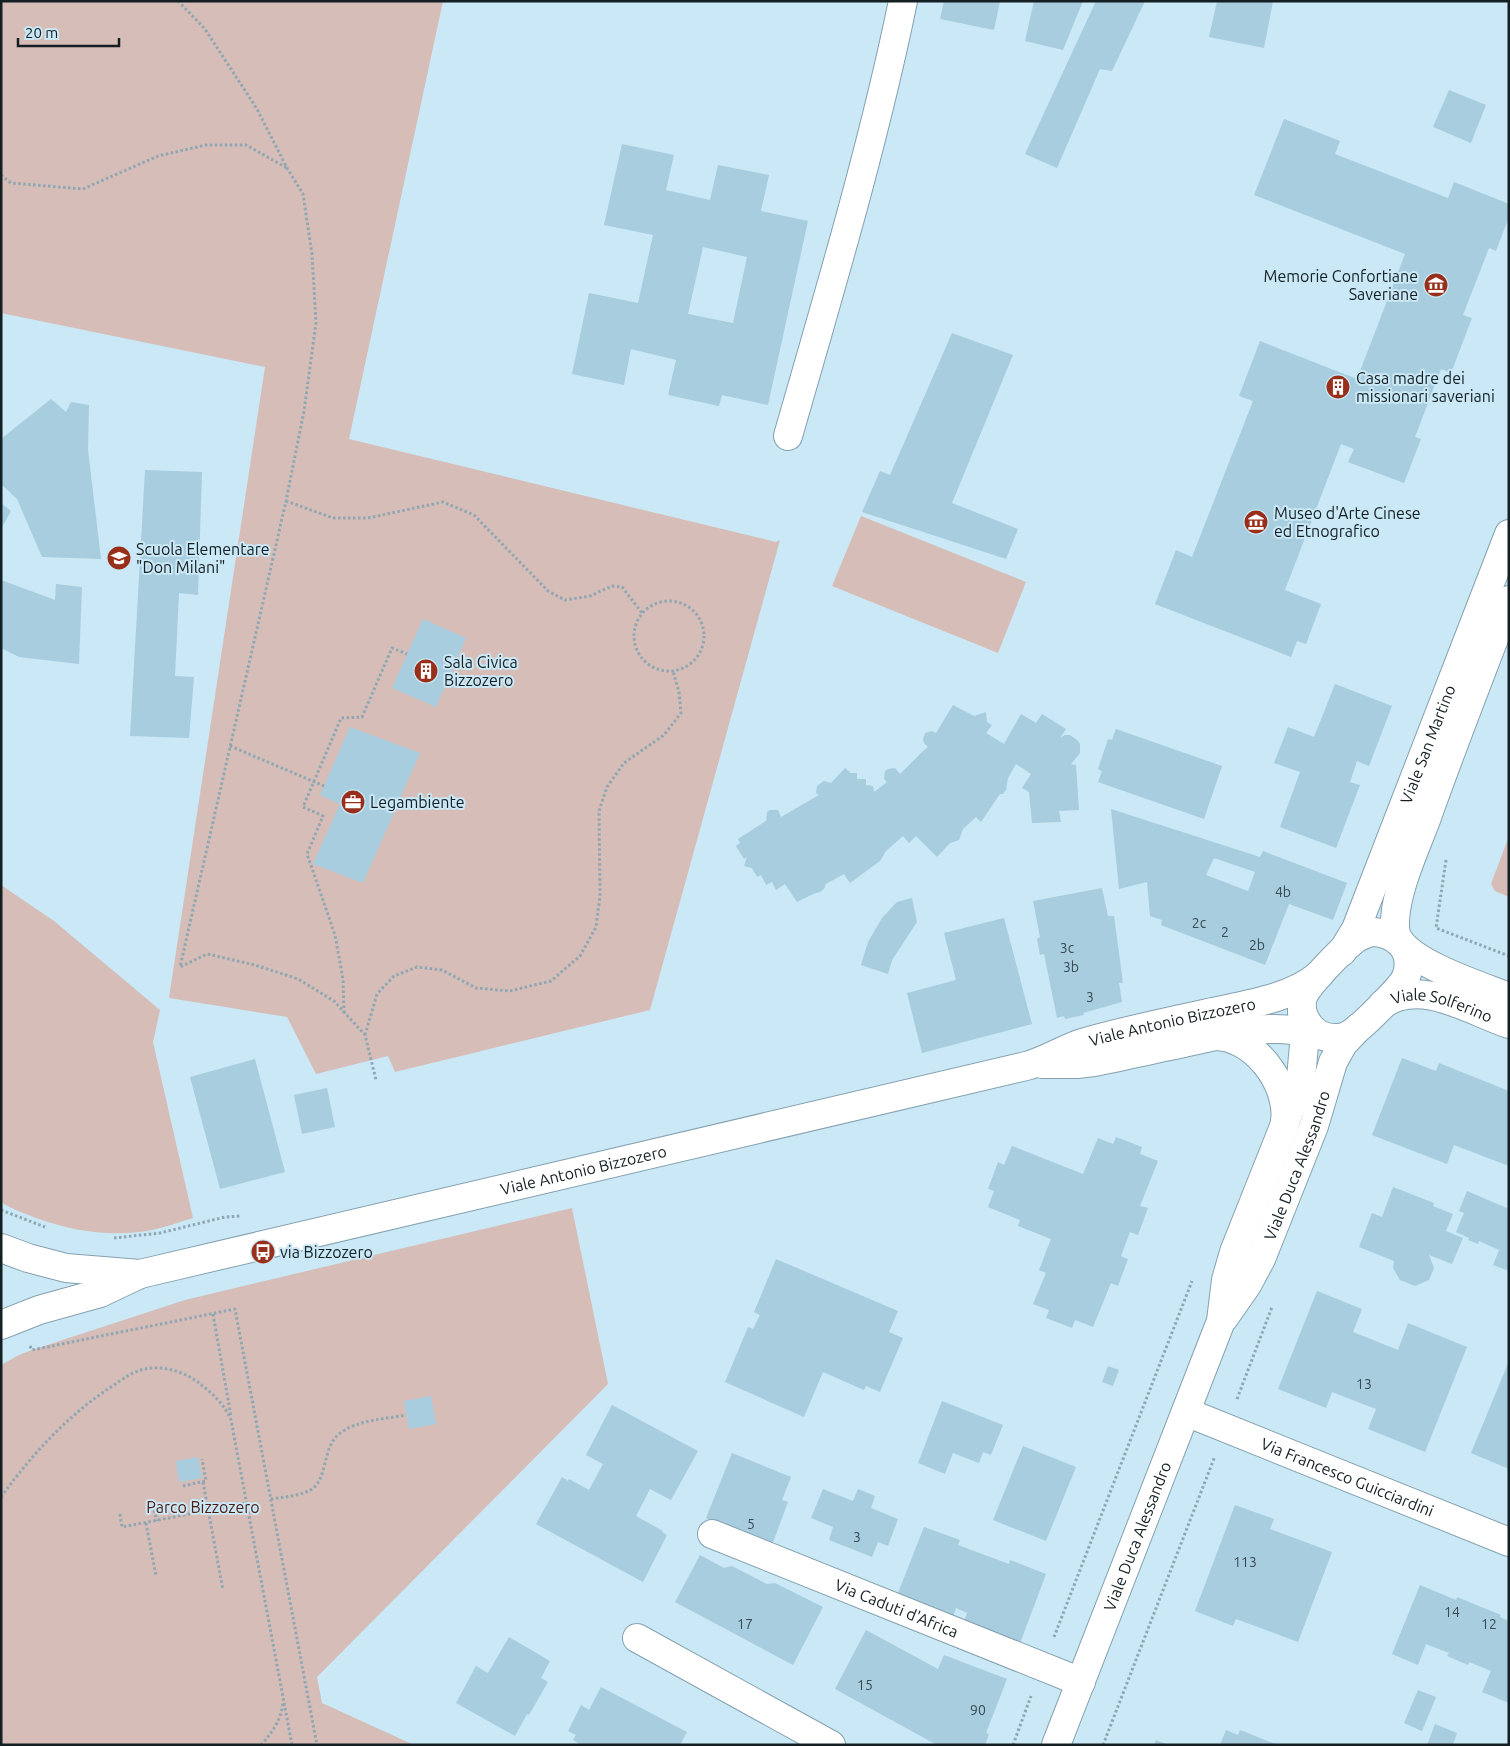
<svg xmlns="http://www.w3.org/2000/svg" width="1510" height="1746" viewBox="0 0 1510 1746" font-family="Ubuntu,sans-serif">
<rect width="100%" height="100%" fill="#cae8f6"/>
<!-- green -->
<g fill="#d7bdb7">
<polygon points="1,1 443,1 349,439 776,542 780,540 650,1010 395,1072 388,1056 316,1074 287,1017 169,998 265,367 1,313"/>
<polygon points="861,516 1026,582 998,653 832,586"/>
<polygon points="1509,836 1509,897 1495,891 1491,884"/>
<path d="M1 885 54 921 160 1010 153 1042 193 1218C179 1222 166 1227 152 1230 113 1237 76 1232 39 1219 26 1214 13 1210 1 1202Z"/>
<polygon points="572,1208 608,1384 317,1677 322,1703 414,1745 1,1745 1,1365 19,1355 32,1350 185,1300"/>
</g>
<!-- building -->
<g fill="#a7cddf" fill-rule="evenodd">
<polygon points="944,1 1000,1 994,30 940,19"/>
<polygon points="1034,1 1083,1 1063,50 1025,41"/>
<polygon points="1096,1 1145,1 1112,71 1100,69 1057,168 1025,154"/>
<polygon points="1217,1 1273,1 1264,48 1209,37"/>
<polygon points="1449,90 1486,105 1471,143 1433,127"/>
<polygon points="1284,119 1340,141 1335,154 1448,198 1454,182 1509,204 1509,217 1496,251 1489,248 1463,315 1472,318 1451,373 1441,369 1415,437 1421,439 1404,483 1348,462 1354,449 1341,444 1285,590 1321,604 1306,644 1297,641 1291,657 1155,604 1176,550 1192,557 1253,401 1239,396 1260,341 1357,379 1405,254 1254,195"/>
<path d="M622 144 674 155 666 190 710 200 718 165 769 175 761 211 808 221 768 405 722 395 719 406 668 395 676 360 631 349 624 385 572 374 589 293 638 303 653 235 604 225ZM703 247 747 257 733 323 688 314Z"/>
<polygon points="952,333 1013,355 952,503 1018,529 1006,559 862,512 880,471 890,475"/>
<polygon points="51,399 66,412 71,402 89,405 88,450 101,559 42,557 17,499 1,484 1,439"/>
<polygon points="145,470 202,472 198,595 179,593 175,676 194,677 189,738 130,736"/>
<polygon points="1,503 11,511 1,529"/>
<polygon points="1,580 55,600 56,584 82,587 79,664 19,657 1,648"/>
<polygon points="423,619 466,638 436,707 392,688"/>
<polygon points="1335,684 1392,706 1369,766 1357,761 1350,782 1360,785 1336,848 1280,827 1300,772 1274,763 1288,727 1314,737"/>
<polygon points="953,705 974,716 986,712 987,722 992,725 986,733 1004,744 1021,714 1036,723 1042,714 1066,729 1060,738 1065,735 1070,735 1077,740 1080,744 1080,753 1071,764 1076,765 1079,810 1059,811 1061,822 1032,823 1029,792 1022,788 1031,774 1016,764 1008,778 1006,790 1003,794 1000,794 981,822 976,817 963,829 959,840 950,843 937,857 916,836 909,843 903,836 886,851 880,861 850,883 844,874 826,884 824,889 820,892 813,894 797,902 785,884 776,890 772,882 766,885 761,875 757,877 752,868 744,866 747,857 744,859 736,846 740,843 738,839 766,821 767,812 770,810 778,810 781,817 819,795 816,793 817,786 824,781 831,783 845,768 851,773 857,773 857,779 866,779 866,785 873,786 874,792 887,782 884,779 885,771 888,769 895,768 900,774 921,753 928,747 924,743 923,739 925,733 932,731 936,733"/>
<polygon points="350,727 420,753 363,883 313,864 340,804 320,795"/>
<polygon points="1116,729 1222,766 1204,819 1098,782 1102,771 1098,769 1108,739 1112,740"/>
<path d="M1111 809 1260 857 1263 851 1347 883 1333 920 1289 904 1265 965 1161 925 1162 920 1150 916 1147 882 1119 889ZM1214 858 1255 872 1248 891 1206 875Z"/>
<polygon points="1102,888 1108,916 1114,916 1123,983 1119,983 1122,1002 1083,1013 1084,1015 1065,1019 1064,1016 1057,1018 1044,954 1040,955 1037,939 1040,937 1033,901"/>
<polygon points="912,898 917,922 892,960 888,974 861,965 868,942 882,918 897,902"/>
<polygon points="1004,918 1032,1024 922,1053 907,993 956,980 944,933"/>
<polygon points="1402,1058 1436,1071 1439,1063 1509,1091 1509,1166 1454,1145 1447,1164 1372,1135"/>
<polygon points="255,1059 285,1172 220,1189 190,1077"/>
<polygon points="327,1088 335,1127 302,1134 294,1095"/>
<polygon points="1116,1137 1142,1147 1140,1154 1158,1161 1140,1206 1148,1208 1138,1235 1130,1232 1121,1256 1128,1259 1118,1286 1111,1283 1093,1327 1075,1320 1072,1328 1046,1318 1049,1310 1033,1304 1046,1273 1039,1270 1051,1239 1018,1226 1020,1220 988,1207 994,1191 988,1189 998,1162 1004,1165 1012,1146 1083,1174 1098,1138 1113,1144"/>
<polygon points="1393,1187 1434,1203 1433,1206 1453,1214 1446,1231 1463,1238 1452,1264 1429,1255 1434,1268 1429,1280 1415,1286 1400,1280 1393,1268 1394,1261 1359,1247 1372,1213 1382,1217"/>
<polygon points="1467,1191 1509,1209 1509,1271 1493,1265 1499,1250 1479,1241 1478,1244 1468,1240 1469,1238 1456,1232 1464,1213 1459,1211"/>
<polygon points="776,1259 898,1311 889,1332 903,1338 880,1392 866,1386 864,1390 823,1372 804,1417 725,1382 748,1327 753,1329 760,1315 754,1312"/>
<polygon points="1317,1291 1362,1309 1353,1332 1398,1350 1408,1323 1467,1347 1425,1452 1368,1429 1376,1409 1332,1392 1326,1408 1278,1389"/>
<polygon points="1509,1361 1509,1469 1471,1453"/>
<polygon points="1108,1366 1119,1370 1113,1386 1102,1382"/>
<polygon points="431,1396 436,1424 409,1429 404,1401"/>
<polygon points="942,1401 1003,1425 991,1455 983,1452 979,1463 953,1453 945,1474 918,1463"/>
<polygon points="612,1405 698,1451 671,1500 650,1489 636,1516 663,1531 662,1532 667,1535 643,1582 536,1524 562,1477 568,1481 569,1479 589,1490 603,1464 586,1455"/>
<polygon points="1023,1446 1076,1467 1046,1541 993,1520"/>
<polygon points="732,1453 791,1477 782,1500 788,1502 772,1545 706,1518"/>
<polygon points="198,1457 202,1478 179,1482 176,1461"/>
<polygon points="823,1489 853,1501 858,1489 875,1496 871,1508 898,1519 888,1546 878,1542 872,1557 829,1540 833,1527 811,1518"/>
<polygon points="1235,1505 1274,1519 1270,1529 1332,1552 1298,1642 1236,1619 1233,1626 1195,1611"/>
<polygon points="924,1527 960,1540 958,1545 1009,1564 1010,1560 1046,1574 1019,1646 963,1624 967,1613 956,1608 952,1620 896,1598"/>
<polygon points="700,1555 724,1568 732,1566 767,1584 775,1583 823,1607 793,1665 675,1602"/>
<polygon points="1420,1585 1456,1600 1457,1597 1501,1615 1500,1617 1509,1621 1509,1703 1482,1692 1491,1671 1469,1662 1468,1665 1447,1656 1449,1653 1426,1644 1418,1665 1392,1654"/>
<polygon points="866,1630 938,1669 944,1655 1007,1679 986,1733 989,1734 985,1745 937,1745 835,1689"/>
<polygon points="509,1637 550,1661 541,1678 548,1682 529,1715 527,1714 515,1736 456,1703 476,1666 488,1673"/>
<polygon points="601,1687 687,1732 680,1745 581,1745 573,1740 576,1735 568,1731 581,1705 589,1710"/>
<polygon points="1418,1690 1436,1697 1422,1731 1404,1723"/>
<polygon points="1435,1724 1457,1733 1453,1745 1427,1745"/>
<polygon points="1226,1730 1238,1735 1240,1730 1278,1745 1220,1745"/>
<polygon points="1156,1740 1168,1745 1154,1745"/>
</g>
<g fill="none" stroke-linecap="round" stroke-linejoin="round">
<defs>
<g id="minor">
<path d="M788 436C829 293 873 147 903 1"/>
<path d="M1509 600C1481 672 1453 744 1427 817 1416 847 1401 878 1396 910 1395 919 1393 932 1399 940 1415 965 1481 986 1509 997"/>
<path d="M1371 932C1396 932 1416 951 1406 977 1402 987 1360 1029 1350 1034 1346 1037 1340 1038 1335 1038 1325 1038 1315 1034 1309 1025 1303 1018 1301 1009 1302 1000 1305 986 1342 950 1354 940 1359 936 1365 934 1371 932Z"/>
<path id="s1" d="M1342 952 1356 929 1509 534"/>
<path id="s2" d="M1383 1004C1422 978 1470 1011 1509 1024"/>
<path d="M1215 1036C1254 1036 1290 1084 1285 1121"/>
<path d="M1042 1064H1077L1094 1062C1124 1056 1154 1049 1184 1043 1230 1032 1273 1022 1319 1035"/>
<polyline points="1,1248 28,1258 66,1268 140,1274"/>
<path id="s3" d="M1224 1318 1247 1285 1261 1259 1314 1126 1333 1062 1343 1044 1358 1028"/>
<path id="s4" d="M1 1325 39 1310 100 1293 140 1274 1026 1066C1046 1061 1063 1049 1082 1043 1123 1031 1166 1022 1208 1013 1244 1005 1291 999 1319 975"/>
<path id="s5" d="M1186 1412 1509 1542"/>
<path id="s6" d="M712 1534 1081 1682"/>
<polyline points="637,1638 831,1745"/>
<path id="s7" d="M1056 1745 1221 1321 1226 1280 1234 1252 1283 1129 1301 1078 1304 1045 1302 1010"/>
</g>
</defs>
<!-- minor casing -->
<use href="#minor" stroke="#85a1af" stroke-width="30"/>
<!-- path -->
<g stroke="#8fa7b2" stroke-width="3" stroke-dasharray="2.5 2.5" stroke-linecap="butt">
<polyline points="178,1 205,29 257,109 287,168 303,194 312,254 316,323 304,411 286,501 180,967 207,954 255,965 298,979 334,1001 365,1035 376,1080"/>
<polyline points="1,175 11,183 83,189 158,156 206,145 246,145 287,168"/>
<polyline points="286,501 333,518 368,518 443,502 474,515 548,591 565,600 590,596 612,586 622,587 642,613"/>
<circle cx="669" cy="636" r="35"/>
<polyline points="230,746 324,786"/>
<polyline points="1446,860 1436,928 1509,956"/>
<polyline points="344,1013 343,979 335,935 307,854 323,816 303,807 341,718 362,717 392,648 407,654"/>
<polyline points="365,1035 377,994 394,976 417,967 442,970 476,988 510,991 551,981 580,956 596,927 600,896 599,811 607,787 624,763 664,735 681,713 679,692 673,671"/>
<polyline points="1,1210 45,1227"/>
<polyline points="114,1238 160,1233 225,1217 241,1216"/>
<polyline points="213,1314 231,1416"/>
<polyline points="30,1346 32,1350 235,1309 317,1745"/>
<polyline points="1237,1399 1272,1307"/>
<polyline points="203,1482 223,1590"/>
<polyline points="183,1486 206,1481 202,1459"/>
<path d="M1 1497C33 1453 69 1414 114 1385 124 1378 134 1371 145 1369 163 1365 185 1372 199 1383 212 1393 225 1405 231 1420L292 1745"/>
<path d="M271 1499C284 1497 301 1496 312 1489 328 1478 322 1448 339 1434 356 1420 385 1419 406 1415"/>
<polyline points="153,1505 157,1521"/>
<polyline points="120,1514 122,1527 247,1503"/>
<polyline points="146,1523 156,1576"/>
<polyline points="1054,1637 1192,1281"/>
<path d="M261 1745C272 1733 281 1720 283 1703"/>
<polyline points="1013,1745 1031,1696"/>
<polyline points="1103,1745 1215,1456"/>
</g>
<!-- minor -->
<use href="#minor" stroke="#fff" stroke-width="28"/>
</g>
<!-- icons -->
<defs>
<symbol id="museum-disc" viewBox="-11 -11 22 22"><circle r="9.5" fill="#982f1b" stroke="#cae8f6"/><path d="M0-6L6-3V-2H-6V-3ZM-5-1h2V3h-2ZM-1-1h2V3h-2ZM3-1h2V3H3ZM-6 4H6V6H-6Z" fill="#fff"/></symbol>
<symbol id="building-disc" viewBox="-11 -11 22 22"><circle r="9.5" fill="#982f1b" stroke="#cae8f6"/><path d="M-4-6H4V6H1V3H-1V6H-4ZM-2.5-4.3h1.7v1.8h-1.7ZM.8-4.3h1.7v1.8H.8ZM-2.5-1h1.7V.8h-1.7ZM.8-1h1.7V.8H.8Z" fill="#fff"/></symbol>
<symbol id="school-disc" viewBox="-11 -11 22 22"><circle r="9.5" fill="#982f1b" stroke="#cae8f6"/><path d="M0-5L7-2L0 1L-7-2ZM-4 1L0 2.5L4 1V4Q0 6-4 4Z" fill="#fff"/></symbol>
<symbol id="office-disc" viewBox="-11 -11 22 22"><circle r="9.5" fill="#982f1b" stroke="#cae8f6"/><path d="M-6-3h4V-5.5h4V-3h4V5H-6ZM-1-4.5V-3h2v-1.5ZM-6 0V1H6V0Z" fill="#fff"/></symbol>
<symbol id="bus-disc" viewBox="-11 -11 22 22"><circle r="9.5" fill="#982f1b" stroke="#cae8f6"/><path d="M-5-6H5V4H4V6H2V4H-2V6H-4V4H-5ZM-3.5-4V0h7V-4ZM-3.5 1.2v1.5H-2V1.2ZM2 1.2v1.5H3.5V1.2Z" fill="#fff"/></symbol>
</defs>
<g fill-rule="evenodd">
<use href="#museum-disc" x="1422" y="271" width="28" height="28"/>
<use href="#building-disc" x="1324" y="373" width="28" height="28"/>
<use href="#museum-disc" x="1242" y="508" width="28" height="28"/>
<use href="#school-disc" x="105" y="544" width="28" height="28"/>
<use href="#building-disc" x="412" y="657" width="28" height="28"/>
<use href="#office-disc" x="339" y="788" width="28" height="28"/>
<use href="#bus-disc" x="249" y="1238" width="28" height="28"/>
</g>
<g text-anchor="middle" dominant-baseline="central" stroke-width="4" stroke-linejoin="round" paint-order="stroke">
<!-- number labels -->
<g font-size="14" fill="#394a53">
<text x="1283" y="892">4b</text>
<text x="1199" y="923">2c</text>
<text x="1225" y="932">2</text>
<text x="1257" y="945">2b</text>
<text x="1067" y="948">3c</text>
<text x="1071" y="967">3b</text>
<text x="1090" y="997">3</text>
<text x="1364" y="1384">13</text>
<text x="751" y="1524">5</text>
<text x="857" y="1537">3</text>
<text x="1245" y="1562">113</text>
<text x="1452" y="1612">14</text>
<text x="745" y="1624">17</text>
<text x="1489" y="1624">12</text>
<text x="865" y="1685">15</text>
<text x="978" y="1710">90</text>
</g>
<!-- poi labels -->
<g font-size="16" fill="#141f24" stroke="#cae8f6" text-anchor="start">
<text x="1418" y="276" text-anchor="end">Memorie Confortiane<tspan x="1418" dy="18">Saveriane</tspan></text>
<text x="1356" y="378">Casa madre dei<tspan x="1356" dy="18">missionari saveriani</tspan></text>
<text x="1274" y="513">Museo d'Arte Cinese<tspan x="1274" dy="18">ed Etnografico</tspan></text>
<text x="136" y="549">Scuola Elementare<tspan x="136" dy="18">"Don Milani"</tspan></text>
<text x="444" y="662">Sala Civica<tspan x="444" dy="18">Bizzozero</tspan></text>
<text x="370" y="802">Legambiente</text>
<text x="280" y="1252">via Bizzozero</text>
</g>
<!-- street labels -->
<g font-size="16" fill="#141f24" stroke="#cae8f6">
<text stroke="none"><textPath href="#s1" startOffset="225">Viale San Martino</textPath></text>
<text stroke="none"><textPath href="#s2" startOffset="62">Viale Solferino</textPath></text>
<text stroke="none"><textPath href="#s4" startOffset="1212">Viale Antonio Bizzozero</textPath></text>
<text stroke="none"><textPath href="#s3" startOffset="170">Viale Duca Alessandro</textPath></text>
<text stroke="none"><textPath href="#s4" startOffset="604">Viale Antonio Bizzozero</textPath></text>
<text stroke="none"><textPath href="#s5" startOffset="174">Via Francesco Guicciardini</textPath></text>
<text stroke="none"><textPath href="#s7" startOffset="224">Viale Duca Alessandro</textPath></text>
<text stroke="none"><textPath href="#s6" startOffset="199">Via Caduti d'Africa</textPath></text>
</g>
<!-- park labels -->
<g font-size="16" fill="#4c1b11" stroke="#cae8f6">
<text x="203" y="1507">Parco Bizzozero</text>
</g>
</g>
<!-- border -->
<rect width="1510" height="1746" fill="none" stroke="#141f24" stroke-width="5"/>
<!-- scale -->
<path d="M18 38v8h101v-8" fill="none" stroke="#141f24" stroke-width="2.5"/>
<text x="25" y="38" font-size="15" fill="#141f24" stroke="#cae8f6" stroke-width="4" paint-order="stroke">20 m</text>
</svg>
